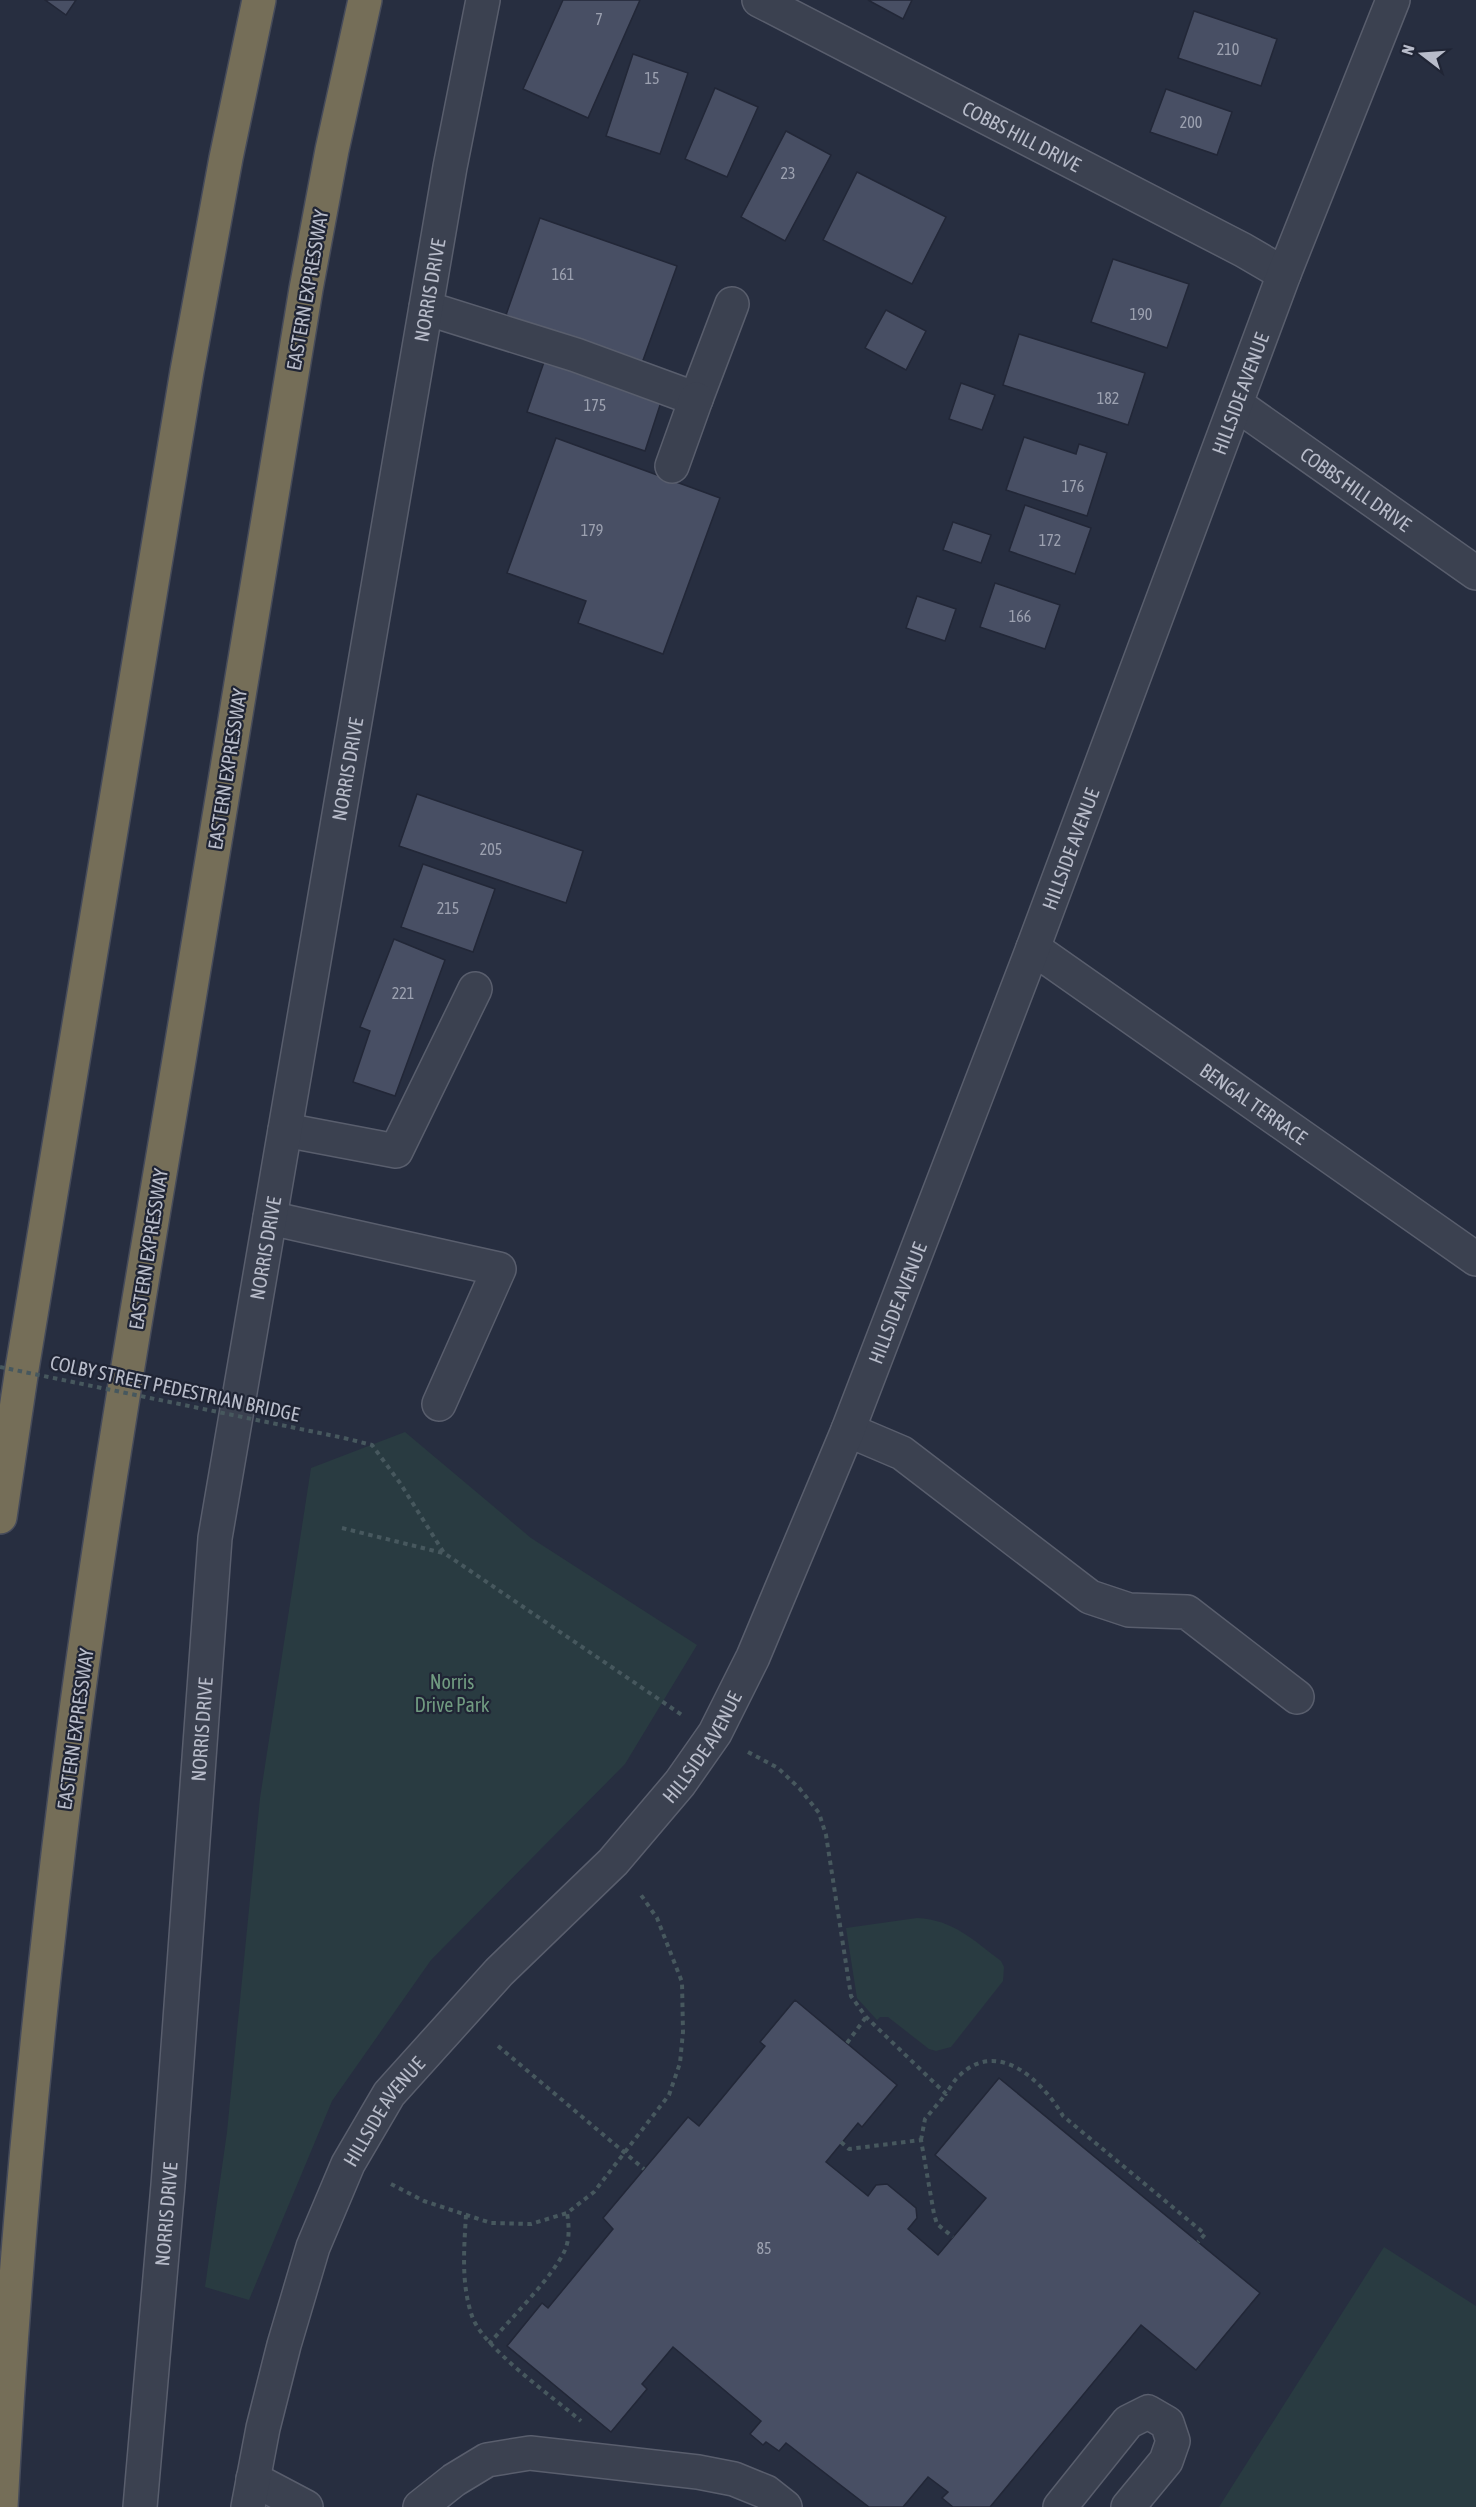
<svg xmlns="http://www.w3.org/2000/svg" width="1476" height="2507" viewBox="0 0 1476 2507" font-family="'Asap Condensed',sans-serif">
<rect width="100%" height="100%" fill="#272e40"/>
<!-- green -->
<g fill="#293b41">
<polygon points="405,1432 531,1538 697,1645 625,1764 431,1960 332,2101 249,2300 205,2287 227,2132 260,1798 311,1468"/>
<path d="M917 1918C954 1920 973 1940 1001 1961L1004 1967 1003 1981 951 2047 936 2051 929 2049 888 2017H880L877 2020 857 1998 846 1928Z"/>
<polygon points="1384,2247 1476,2306 1476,2507 1219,2507"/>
</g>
<!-- building -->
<g fill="#484f64" stroke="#222737" stroke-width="1.5">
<polygon points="45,0 76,0 66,15"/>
<polygon points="563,0 640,0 588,118 523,89"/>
<polygon points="868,0 912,0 903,19"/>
<polygon points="1194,11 1277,39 1261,86 1178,58"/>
<polygon points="633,54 688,73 660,154 606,136"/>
<polygon points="715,88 758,107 727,177 685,159"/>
<polygon points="1166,89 1232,112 1217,155 1150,132"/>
<polygon points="786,131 831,155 785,241 741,217"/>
<polygon points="857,172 946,217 912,284 823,240"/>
<polygon points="540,218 677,266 642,363 506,315"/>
<polygon points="1113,259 1189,284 1167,348 1091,322"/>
<polygon points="886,310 926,331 906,370 865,348"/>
<polygon points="1019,334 1145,373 1128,425 1003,385"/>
<polygon points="545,359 662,399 645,451 527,412"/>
<polygon points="961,383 995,395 982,430 949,419"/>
<polygon points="1024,437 1076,454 1079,444 1107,453 1087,516 1006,490"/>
<polygon points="556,438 720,498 663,654 578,623 586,601 507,573"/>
<polygon points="1025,505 1091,528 1075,574 1009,551"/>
<polygon points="953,522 991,535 981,563 943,550"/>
<polygon points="995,583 1060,605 1045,649 980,627"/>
<polygon points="917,596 956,609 945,641 906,628"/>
<polygon points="417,794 583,851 566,903 399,846"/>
<polygon points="423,864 495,889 473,952 401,927"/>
<polygon points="394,939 445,960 395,1096 353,1082 370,1031 360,1027"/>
<polygon points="795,2000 897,2085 862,2127 858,2123 826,2162 868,2196 876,2185 887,2184 916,2208 917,2218 908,2229 938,2255 986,2198 935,2155 999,2078 1260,2293 1196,2370 1141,2325 990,2507 953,2507 942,2498 948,2492 928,2477 903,2507 869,2507 786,2443 779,2451 766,2442 763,2445 750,2434 761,2421 673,2347 642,2384 647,2389 611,2432 507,2346 542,2303 548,2308 613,2229 603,2218 688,2117 699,2126 765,2046 760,2042"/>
</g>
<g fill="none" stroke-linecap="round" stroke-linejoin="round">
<defs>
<g id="minor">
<path id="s1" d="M759 0 1243 250 1284 274"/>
<polyline points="426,308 576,355 696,399 732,304"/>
<path id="s2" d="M1236 404 1476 573"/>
<polyline points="672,466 696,399"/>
<path id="s3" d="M1033 948 1476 1259"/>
<polyline points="285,1130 396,1151 475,989"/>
<polyline points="270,1218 499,1269 439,1404"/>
<polyline points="848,1430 902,1453 1090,1597 1129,1610 1187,1612 1297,1697"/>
<polyline points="253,2479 306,2507"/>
<path id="s4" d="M140 2507 168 2185 215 1538 450 167 483 0"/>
<path id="s5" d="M248 2507 263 2428 284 2345 313 2247 348 2164 389 2094 499 1972 613 1862 680 1783 715 1733 753 1657 848 1430 1033 948 1284 274 1393 0"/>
<polyline points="420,2507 454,2480 487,2460 530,2453 698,2472 734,2479 766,2492 785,2507"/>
<polyline points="1060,2507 1128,2422 1148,2412 1167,2423 1173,2441 1166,2461 1128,2507"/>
</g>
<g id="highway">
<polyline points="0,1517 22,1369 187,371 226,158 259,0"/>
<path d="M1 2507C15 2241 41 1976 76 1711 105 1496 142 1281 178 1066 221 807 263 548 306 289L332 150 365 0"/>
</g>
</defs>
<!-- minor casing -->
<use href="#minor" stroke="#595e6d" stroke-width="36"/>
<!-- highway casing -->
<use href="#highway" stroke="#464b5a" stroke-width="36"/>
<!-- path -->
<g stroke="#47585e" stroke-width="4" stroke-dasharray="4.5 4.5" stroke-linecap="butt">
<polyline points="344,1438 372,1445 400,1483 444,1553 682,1715"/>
<polyline points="342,1528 443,1553"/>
<path d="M748 1752 778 1768 800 1789 819 1813 826 1835 851 1996 866 2017 946 2094C950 2088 954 2080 960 2075 999 2038 1043 2082 1063 2116L1205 2234 1198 2242"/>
<polyline points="847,2043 866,2017"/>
<polyline points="498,2046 644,2169"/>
<polyline points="921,2140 925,2119 946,2094"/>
<polyline points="841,2142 849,2149 921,2140 934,2214 937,2224 953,2237"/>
<polyline points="391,2184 424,2201 491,2223 531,2224 567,2213 594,2192 669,2095 680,2063 683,2032 682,1982 657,1918 641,1895"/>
<path d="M466 2215C464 2249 461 2284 472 2316 482 2347 554 2398 581 2421"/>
<path d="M489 2344C510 2319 553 2277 565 2250 570 2238 569 2225 567 2213"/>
</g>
<!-- minor -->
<use href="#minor" stroke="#3b4150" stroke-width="33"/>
<!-- highway -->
<use href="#highway" stroke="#756e58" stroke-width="33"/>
<!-- path-bridge -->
<polyline stroke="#47585e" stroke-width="4" stroke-dasharray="4.5 4.5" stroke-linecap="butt" points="0,1367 344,1438"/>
</g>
<g text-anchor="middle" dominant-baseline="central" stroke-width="4.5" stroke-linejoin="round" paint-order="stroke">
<!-- number labels -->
<g font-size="16" fill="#9ca1b0">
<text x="599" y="19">7</text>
<text x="1228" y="49">210</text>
<text x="652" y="78">15</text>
<text x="1191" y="122">200</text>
<text x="788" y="173">23</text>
<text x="563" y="274">161</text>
<text x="1141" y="314">190</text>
<text x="1108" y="398">182</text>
<text x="595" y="405">175</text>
<text x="1073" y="486">176</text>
<text x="592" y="530">179</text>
<text x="1050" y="540">172</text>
<text x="1020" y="616">166</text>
<text x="491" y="849">205</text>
<text x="448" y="908">215</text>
<text x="403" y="993">221</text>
<text x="764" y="2248">85</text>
</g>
<!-- street labels -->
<g font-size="20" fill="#b8bcca" stroke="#202535">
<text stroke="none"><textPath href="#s1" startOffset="296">COBBS HILL DRIVE</textPath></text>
<text transform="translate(307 290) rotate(-80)">EASTERN EXPRESSWAY</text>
<text stroke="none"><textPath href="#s4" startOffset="2238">NORRIS DRIVE</textPath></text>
<text stroke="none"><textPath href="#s5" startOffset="2366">HILLSIDE AVENUE</textPath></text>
<text stroke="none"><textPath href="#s2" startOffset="147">COBBS HILL DRIVE</textPath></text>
<text transform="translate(227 769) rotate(-81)">EASTERN EXPRESSWAY</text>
<text stroke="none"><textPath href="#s4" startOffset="1752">NORRIS DRIVE</textPath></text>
<text stroke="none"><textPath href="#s5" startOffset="1880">HILLSIDE AVENUE</textPath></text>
<text stroke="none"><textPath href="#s3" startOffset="270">BENGAL TERRACE</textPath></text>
<text stroke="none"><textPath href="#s4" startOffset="1266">NORRIS DRIVE</textPath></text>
<text transform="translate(148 1249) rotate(-81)">EASTERN EXPRESSWAY</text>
<text stroke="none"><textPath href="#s5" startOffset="1394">HILLSIDE AVENUE</textPath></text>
<text transform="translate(175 1388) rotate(12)">COLBY STREET PEDESTRIAN BRIDGE</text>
<text transform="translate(75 1729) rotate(-82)">EASTERN EXPRESSWAY</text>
<text stroke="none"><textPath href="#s4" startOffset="780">NORRIS DRIVE</textPath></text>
<text stroke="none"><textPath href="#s5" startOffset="908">HILLSIDE AVENUE</textPath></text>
<text stroke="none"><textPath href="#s5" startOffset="422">HILLSIDE AVENUE</textPath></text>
<text stroke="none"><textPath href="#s4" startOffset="294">NORRIS DRIVE</textPath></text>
</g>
<!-- park labels -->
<g font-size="20" fill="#709a80" stroke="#202535">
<text x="452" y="1681">Norris<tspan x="452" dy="23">Drive Park</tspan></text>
</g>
</g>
<!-- north arrow -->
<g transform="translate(1422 54) rotate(287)" stroke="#202535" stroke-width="4.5" paint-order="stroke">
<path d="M0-4.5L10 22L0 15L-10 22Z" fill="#b8bcca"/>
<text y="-9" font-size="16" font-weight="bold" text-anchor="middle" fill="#b8bcca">N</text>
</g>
</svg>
